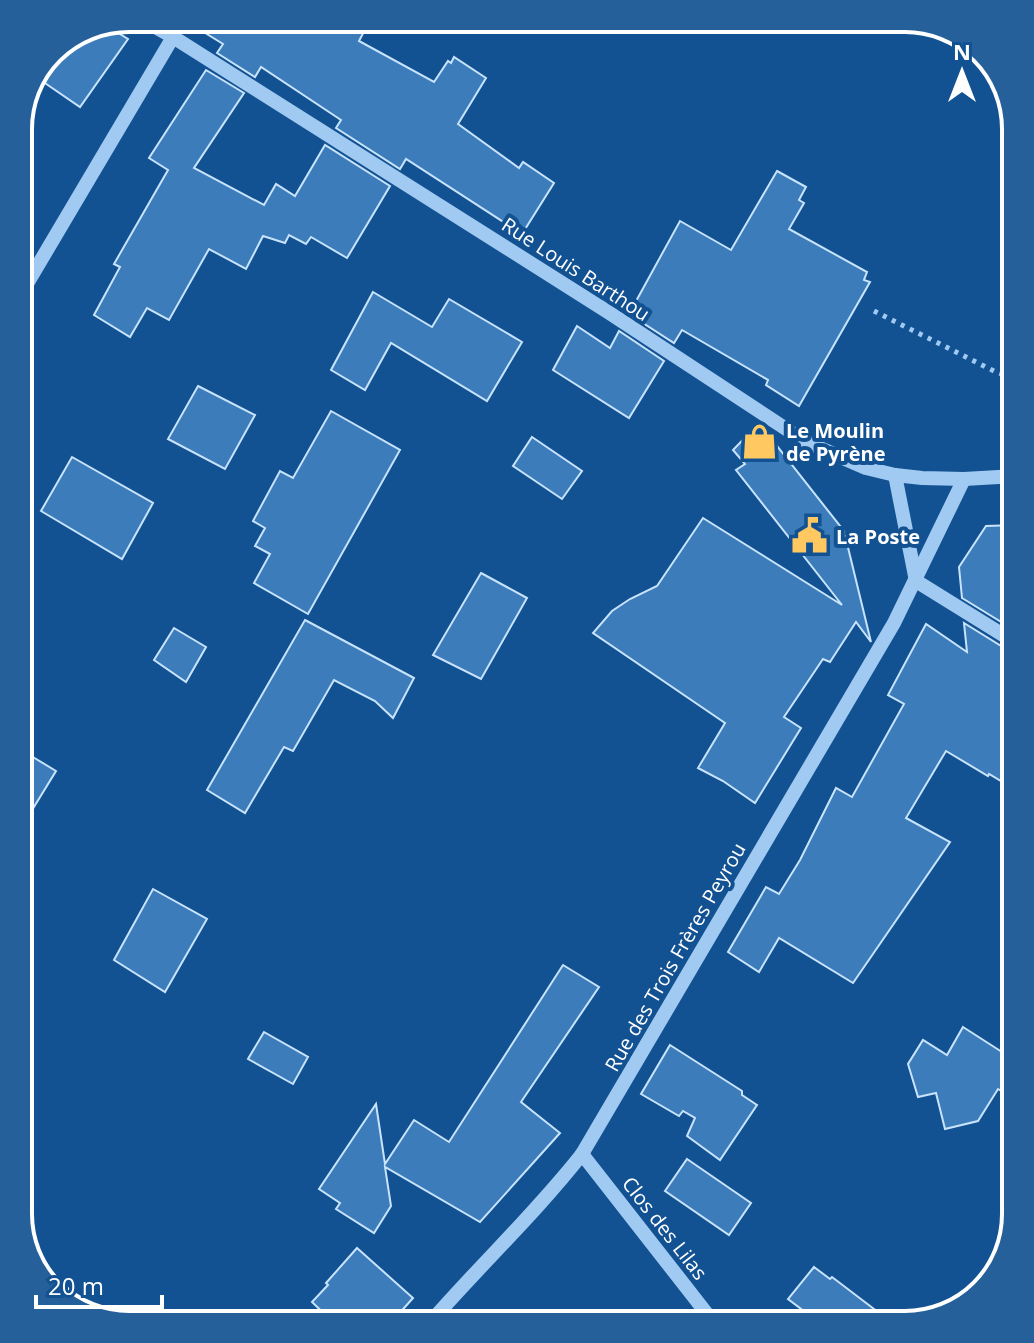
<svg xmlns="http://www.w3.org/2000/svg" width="1034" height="1343" viewBox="0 0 1034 1343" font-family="'Open Sans',sans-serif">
<rect width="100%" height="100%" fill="#135292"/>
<!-- building -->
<g fill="#3c7cba" stroke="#c8e3fc" stroke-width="2">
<polygon points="181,18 371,18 359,41 434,82 448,61 451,63 454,57 486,78 458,124 519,168 523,162 554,183 522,234 406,159 400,169 336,128 341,120 261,67 255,77 217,53 223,44"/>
<polygon points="107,26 128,39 80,107 39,79 45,67 62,43"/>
<polygon points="206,70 244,93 194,168 264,205 276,184 295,196 325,145 390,186 347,258 311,237 306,244 289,235 285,243 263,236 246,269 209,249 169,320 147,308 130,337 94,315 120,267 114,264 168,170 149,158"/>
<polygon points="777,171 806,187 799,200 804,203 789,229 867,272 864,280 870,282 799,406 766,385 768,380 682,330 674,343 629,314 680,221 731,250"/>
<polygon points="373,292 432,327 449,299 522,342 487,401 391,343 365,390 331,370"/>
<polygon points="577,326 610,348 619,331 664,361 629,418 553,370"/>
<polygon points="198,386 255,415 225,469 168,439"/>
<polygon points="331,411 400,450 308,614 254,583 270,554 255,546 265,528 253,521 280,471 293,478"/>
<polygon points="759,423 844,531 871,642 856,622 830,662 823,659 784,717 801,728 755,803 723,781 698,768 725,723 593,633 612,611 630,599 657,586 703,518 842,605 736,470 745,464 733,450"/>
<polygon points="532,437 582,471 562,499 513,466"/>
<polygon points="72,457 153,503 122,559 41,511"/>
<polygon points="1016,525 1016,631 962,598 959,567 986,526"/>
<polygon points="481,573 527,598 481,679 433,655"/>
<polygon points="305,620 414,678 393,718 375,701 334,680 293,751 284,747 245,813 207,790"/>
<polygon points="964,623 1011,652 1016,653 1016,790 989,774 988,776 946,751 906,818 950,842 853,983 779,938 759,972 728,952 766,887 779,894 800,860 836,788 852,797 904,704 888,695 926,624 967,652"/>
<polygon points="174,628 206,647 186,682 154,660"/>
<polygon points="18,748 56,771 18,833"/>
<polygon points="153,889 207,919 165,992 114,960"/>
<polygon points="563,965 599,987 521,1102 560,1133 480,1222 385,1167 391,1206 374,1233 336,1209 340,1203 319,1189 376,1104 385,1164 414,1120 449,1142"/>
<polygon points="963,1027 1016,1061 1016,1071 1003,1092 998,1089 978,1121 945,1129 936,1093 918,1097 908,1064 923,1040 947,1055"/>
<polygon points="264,1032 308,1057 293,1084 248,1059"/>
<polygon points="670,1045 742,1091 742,1095 757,1105 720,1160 687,1136 695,1118 683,1111 679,1116 641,1094"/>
<polygon points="687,1159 751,1203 729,1235 665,1191"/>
<polygon points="357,1248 413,1298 389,1325 336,1325 312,1302 328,1285 326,1283"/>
<polygon points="814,1267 830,1279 832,1277 895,1325 802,1325 805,1312 788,1299"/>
</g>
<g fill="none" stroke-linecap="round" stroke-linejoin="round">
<!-- path -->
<polyline stroke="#a1caf2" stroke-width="5" stroke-dasharray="4 6" stroke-linecap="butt" points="874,311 996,372 1016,379"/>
<!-- minor -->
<g stroke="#a1caf2" stroke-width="14">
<polyline points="139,18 173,37 608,312 806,442 866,468 895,475 922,478 964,479 1016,476"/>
<polyline points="18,299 173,37"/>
<polyline points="895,475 916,581"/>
<polyline points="916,581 1016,643"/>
<polyline points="582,1154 711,1319 719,1325"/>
<path d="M428 1325C478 1267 535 1214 582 1154L894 623 964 479"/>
</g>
</g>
<!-- icons -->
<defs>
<symbol id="shop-bare" viewBox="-9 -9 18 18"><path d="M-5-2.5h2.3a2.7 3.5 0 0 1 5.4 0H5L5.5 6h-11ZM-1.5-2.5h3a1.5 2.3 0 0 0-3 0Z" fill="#ffc861" stroke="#135292" stroke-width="2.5" paint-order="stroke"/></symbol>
<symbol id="civic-bare" viewBox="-9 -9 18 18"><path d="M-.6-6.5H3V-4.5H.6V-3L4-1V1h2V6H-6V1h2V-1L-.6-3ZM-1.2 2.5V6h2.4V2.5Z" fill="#ffc861" stroke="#135292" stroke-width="2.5" paint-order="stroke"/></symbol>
</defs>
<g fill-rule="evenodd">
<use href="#shop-bare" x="734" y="416" width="51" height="51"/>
<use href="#civic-bare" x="784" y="510" width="51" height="51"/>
</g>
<g text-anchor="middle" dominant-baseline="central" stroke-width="8" stroke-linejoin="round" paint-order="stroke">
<!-- street labels -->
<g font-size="20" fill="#fff" stroke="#135292">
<text transform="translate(576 269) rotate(33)">Rue Louis Barthou</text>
<text transform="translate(675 957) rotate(-60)">Rue des Trois Frères Peyrou</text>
<text transform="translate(665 1228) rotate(52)">Clos des Lilas</text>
</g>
<!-- poi labels -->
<g font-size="20" font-weight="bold" fill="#fff" stroke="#135292" text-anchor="start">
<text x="786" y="430">Le Moulin<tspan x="786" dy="23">de Pyrène</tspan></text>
<text x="836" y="536">La Poste</text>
</g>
</g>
<!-- crop -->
<path d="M0 0H1034V1343H0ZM129 32H905A97 97 0 0 1 1002 129V1214A97 97 0 0 1 905 1311H129A97 97 0 0 1 32 1214V129A97 97 0 0 1 129 32Z" fill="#26609b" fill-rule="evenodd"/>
<path fill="none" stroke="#fff" stroke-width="4" d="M129 32H905A97 97 0 0 1 1002 129V1214A97 97 0 0 1 905 1311H129A97 97 0 0 1 32 1214V129A97 97 0 0 1 129 32Z"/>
<!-- north arrow -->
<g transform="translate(962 72)" stroke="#135292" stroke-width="6" paint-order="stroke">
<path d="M0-6L14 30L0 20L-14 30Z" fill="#ffffff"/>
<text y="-12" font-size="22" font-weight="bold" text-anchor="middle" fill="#ffffff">N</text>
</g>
<!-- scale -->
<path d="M36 1295v12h126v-12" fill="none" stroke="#ffffff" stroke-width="4"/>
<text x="48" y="1295" font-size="24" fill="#ffffff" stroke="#135292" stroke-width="6" paint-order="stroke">20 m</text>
</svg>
